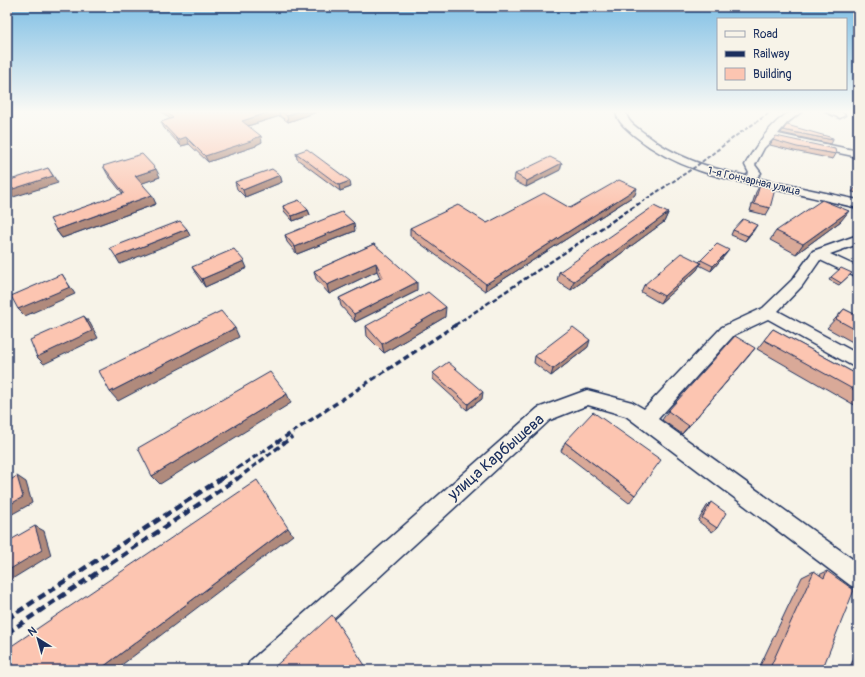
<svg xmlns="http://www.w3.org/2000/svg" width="865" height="677" viewBox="0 0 865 677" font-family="Pangolin,sans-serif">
<rect width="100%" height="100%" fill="#f7f3e8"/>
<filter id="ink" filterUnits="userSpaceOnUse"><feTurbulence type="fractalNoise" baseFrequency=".025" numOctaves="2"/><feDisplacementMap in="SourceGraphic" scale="8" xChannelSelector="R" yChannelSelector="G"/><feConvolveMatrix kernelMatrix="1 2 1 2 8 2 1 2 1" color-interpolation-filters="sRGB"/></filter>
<g filter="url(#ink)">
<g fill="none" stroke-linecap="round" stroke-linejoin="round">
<defs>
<g id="minor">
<path d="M616 112H626C627 122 636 127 644 133 674 157 708 168 746 176L749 173 745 165C754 149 772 121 789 113 792 112 798 112 801 112L787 123 778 134 858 151V157L773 139 764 148 755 165 761 173 756 178 858 200V208C831 202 805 195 778 190 725 179 677 170 635 136 627 129 618 123 616 112Z"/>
<polygon points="826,112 841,112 845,115 840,118"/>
<polygon points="858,235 858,244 830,254 858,267 858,278 820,260 802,286 778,311 858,354 858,369 768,319 734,335 658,419 858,563 858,589 850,585 626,416 588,405 550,420 278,670 246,670 250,661 538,408 587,390 632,402 644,409 722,327 763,308 792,280 813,251"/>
</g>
</defs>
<!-- minor casing -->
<use href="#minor" stroke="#1b2f5e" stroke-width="3"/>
<!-- minor -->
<use href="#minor" fill="#f7f3e8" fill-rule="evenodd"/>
<!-- rail-far3 -->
<polyline stroke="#1b2f5e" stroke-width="2" stroke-dasharray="4 2" stroke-linecap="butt" points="637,205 695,167 737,135 771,112"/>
<!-- rail-far2 -->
<polyline stroke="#1b2f5e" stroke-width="2.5" stroke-dasharray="5 2.5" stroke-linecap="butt" points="455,325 638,204"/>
<!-- rail-far1 -->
<g stroke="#1b2f5e" stroke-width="3.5" stroke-dasharray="6 3.5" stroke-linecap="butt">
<polyline points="221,479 457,324"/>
<polyline points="237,479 292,437"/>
</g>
<!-- rail -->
<g stroke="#1b2f5e" stroke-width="4.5" stroke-dasharray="8 4.5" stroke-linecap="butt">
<polyline points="7,619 222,478"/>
<polyline points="7,633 238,478"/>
</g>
</g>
<!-- wall -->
<g fill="#d9a998" stroke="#1b2f5e">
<polygon points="162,112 317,112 288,122 280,116 248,126 262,142 256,145 256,146 208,162 189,144 181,146 164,128 161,122 170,119"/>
<polygon points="783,130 833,140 831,144 781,133"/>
<polygon points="773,140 836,154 833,159 794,151 770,145"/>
<polygon points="296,153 351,187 340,191 297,159"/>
<polygon points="103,166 160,177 142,183 156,204 62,238 56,230 123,194 108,175"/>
<polygon points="560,170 526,187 514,181 515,174"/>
<polygon points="280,175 282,182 245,197 237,189 235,182"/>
<polygon points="760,185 770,208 766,215 750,211 756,192"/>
<polygon points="858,185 858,193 852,192 855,188"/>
<polygon points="635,195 485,291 410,236 410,228 487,223 570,208"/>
<polygon points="283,206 308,210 310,215 293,221 284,211"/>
<polygon points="668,213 664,222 571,290 557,281 559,272"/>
<polygon points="841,221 796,254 770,240 776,231"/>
<polygon points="733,230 754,230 745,241 731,235"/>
<polygon points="355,231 297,254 287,242 285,235"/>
<polygon points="374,244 417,291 355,322 341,306 339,298 380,278 377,271 329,294 316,279 314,271"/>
<polygon points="726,254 711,271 699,265 697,270 660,303 641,292 644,285 699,262 701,260"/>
<polygon points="192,267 247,268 205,287 196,274"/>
<polygon points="852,273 839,285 829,280 831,277"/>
<polygon points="844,309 858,316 858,345 827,328"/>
<polygon points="445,317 384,353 367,336 366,326"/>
<polygon points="773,329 858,375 858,407 757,349"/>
<polygon points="588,347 551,376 534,363 535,356"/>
<polygon points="755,348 682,434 662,420 668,411"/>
<polygon points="433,373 482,399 467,410 433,379"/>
<polygon points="565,442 635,495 629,503 561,451"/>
<polygon points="711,502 717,528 712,532 698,521 707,506"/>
<polygon points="814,571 819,575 827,571 822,670 758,670 802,577"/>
<polygon points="858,647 858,670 849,670"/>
</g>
<!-- shaded-wall -->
<g fill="#b08a7c" stroke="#1b2f5e">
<polygon points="270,112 279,112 280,116 244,127 242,121"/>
<polygon points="297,112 317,112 288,122 287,116"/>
<polygon points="261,136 262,142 256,145 256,146 208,162 205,156"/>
<polygon points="186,137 189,144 181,146 178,140"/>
<polygon points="562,163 560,170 526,187 527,181"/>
<polygon points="48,168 58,183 7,199 7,191"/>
<polygon points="156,169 160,177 140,184 135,176"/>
<polygon points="280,175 282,182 245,197 243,190"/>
<polygon points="350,181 351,187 340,191 339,185"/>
<polygon points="637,188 635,195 485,291 486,284"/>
<polygon points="152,195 156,204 62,238 56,230"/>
<polygon points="308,210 310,215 293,221 292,216"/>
<polygon points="849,211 841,221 796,254 803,244"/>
<polygon points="668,213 664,222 571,290 574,281"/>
<polygon points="354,223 355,231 297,254 295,247"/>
<polygon points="757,225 754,230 745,241 748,236"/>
<polygon points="187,229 190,236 120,264 116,257"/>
<polygon points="729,250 726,254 711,271 713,266"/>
<polygon points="244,261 247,268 205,287 202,279"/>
<polygon points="376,263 377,271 329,294 327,285"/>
<polygon points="701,263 697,270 660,303 664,296"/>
<polygon points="62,274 67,282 75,294 25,316 18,309"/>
<polygon points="417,282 417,291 355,322 354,314"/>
<polygon points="446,307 445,317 384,353 382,344"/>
<polygon points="84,316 90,323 98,338 44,364 37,357"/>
<polygon points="235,328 239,337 118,401 110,392"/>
<polygon points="590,340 588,347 551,376 553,369"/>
<polygon points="755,348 748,357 682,434 689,426"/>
<polygon points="483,392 482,399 467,410 468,404"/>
<polygon points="287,394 291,403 160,484 152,476"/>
<polygon points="17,476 26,482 32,503 7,517 7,506"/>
<polygon points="35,526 44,531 51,555 7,582 7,571"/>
<polygon points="288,528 293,535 115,670 99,670"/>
</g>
<!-- building -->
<g fill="#fcc5b1" stroke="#1b2f5e">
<polygon points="166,112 270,112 242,121 261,136 253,139 254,140 205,156 186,137 178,140 161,122 173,118"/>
<polygon points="282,112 297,112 287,116"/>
<polygon points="787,125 833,138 833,140 783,130"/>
<polygon points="776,136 835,149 836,154 797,147 773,140"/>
<polygon points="307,149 350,181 339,185 296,153"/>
<polygon points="142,154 156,169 135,176 152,195 56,230 50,219 124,193 103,166"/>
<polygon points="550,157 562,163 527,181 515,174"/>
<polygon points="48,168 53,176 7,191 7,181"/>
<polygon points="272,169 280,175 243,190 235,182"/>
<polygon points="619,180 637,188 486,284 410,228 458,205 487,223 544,193 570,208"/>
<polygon points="760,185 775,189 770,208 754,204"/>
<polygon points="858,185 858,189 855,188"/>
<polygon points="299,200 308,210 292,216 283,206"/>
<polygon points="822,200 849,211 803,244 776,231"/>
<polygon points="654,206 668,213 574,281 559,272"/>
<polygon points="342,212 354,223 295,247 285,235"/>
<polygon points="743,219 757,225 748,236 733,230"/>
<polygon points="180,221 187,229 116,257 110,248"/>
<polygon points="374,244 417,282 354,314 339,298 383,277 376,263 327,285 314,271"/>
<polygon points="717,244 729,250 713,266 701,260"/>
<polygon points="234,249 244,261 202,279 192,267"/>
<polygon points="681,253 701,263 664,296 644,285"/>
<polygon points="841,268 852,273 841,283 831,277"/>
<polygon points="62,274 70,287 18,309 11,296"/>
<polygon points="428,292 446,307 382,344 366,326"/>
<polygon points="844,309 858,316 858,331 836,319"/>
<polygon points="221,311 235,328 110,392 99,371"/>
<polygon points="84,316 92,331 37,357 30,340"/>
<polygon points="573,327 590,340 553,369 535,356"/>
<polygon points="773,329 858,375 858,392 764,340"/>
<polygon points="735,336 755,348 689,426 668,411"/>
<polygon points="448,362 483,392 468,404 433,373"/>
<polygon points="270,372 287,394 152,476 138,448"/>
<polygon points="593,412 661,460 635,495 565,442"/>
<polygon points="17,476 23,497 7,506 7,482"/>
<polygon points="257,480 288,528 99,670 7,670 7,649"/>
<polygon points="711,502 726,513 717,528 702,518"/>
<polygon points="35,526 42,550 7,571 7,542"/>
<polygon points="814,571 824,578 827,571 854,590 822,670 769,670"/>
<polygon points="332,615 368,670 271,670"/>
</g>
</g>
<!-- sky -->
<linearGradient id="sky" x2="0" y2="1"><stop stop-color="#7fbfe5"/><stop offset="0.54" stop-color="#fbfaf5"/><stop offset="1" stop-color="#fbfaf5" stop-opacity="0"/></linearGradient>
<rect width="865" height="207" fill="url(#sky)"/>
<g text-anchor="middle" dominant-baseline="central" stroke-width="3" stroke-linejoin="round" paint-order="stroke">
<!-- far-street labels -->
<g font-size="11" fill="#1b2f5e" stroke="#f7f3e8">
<text transform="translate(754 181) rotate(13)">1-я Гончарная улица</text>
</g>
<!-- near-street labels -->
<g font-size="16" fill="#1b2f5e" stroke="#f7f3e8">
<text transform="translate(496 457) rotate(-41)">улица Карбышева</text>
</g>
</g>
<!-- margin -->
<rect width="865" height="677" fill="none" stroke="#f7f3e8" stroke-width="24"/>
<rect x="12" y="12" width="841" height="653" fill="none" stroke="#1b2f5e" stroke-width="1.5" filter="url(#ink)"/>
<!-- legend -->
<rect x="717" y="18" width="130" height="72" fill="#f7f3e8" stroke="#9fa5b1"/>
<rect x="725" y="31" width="20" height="6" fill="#f7f3e8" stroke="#9fa5b1"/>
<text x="753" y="38" font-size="12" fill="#1b2f5e">Road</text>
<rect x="725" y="51" width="20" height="6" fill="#1b2f5e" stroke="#9fa5b1"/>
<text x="753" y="58" font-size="12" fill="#1b2f5e">Railway</text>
<rect x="725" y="68" width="20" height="12" fill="#fcc5b1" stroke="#9fa5b1"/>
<text x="753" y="78" font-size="12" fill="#1b2f5e">Building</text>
<!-- north arrow -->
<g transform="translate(38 639) rotate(323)" stroke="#f7f3e8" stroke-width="3" paint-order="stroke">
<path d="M0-3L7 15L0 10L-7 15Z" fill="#1b2f5e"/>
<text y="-6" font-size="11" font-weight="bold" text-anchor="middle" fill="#1b2f5e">N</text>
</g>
</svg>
